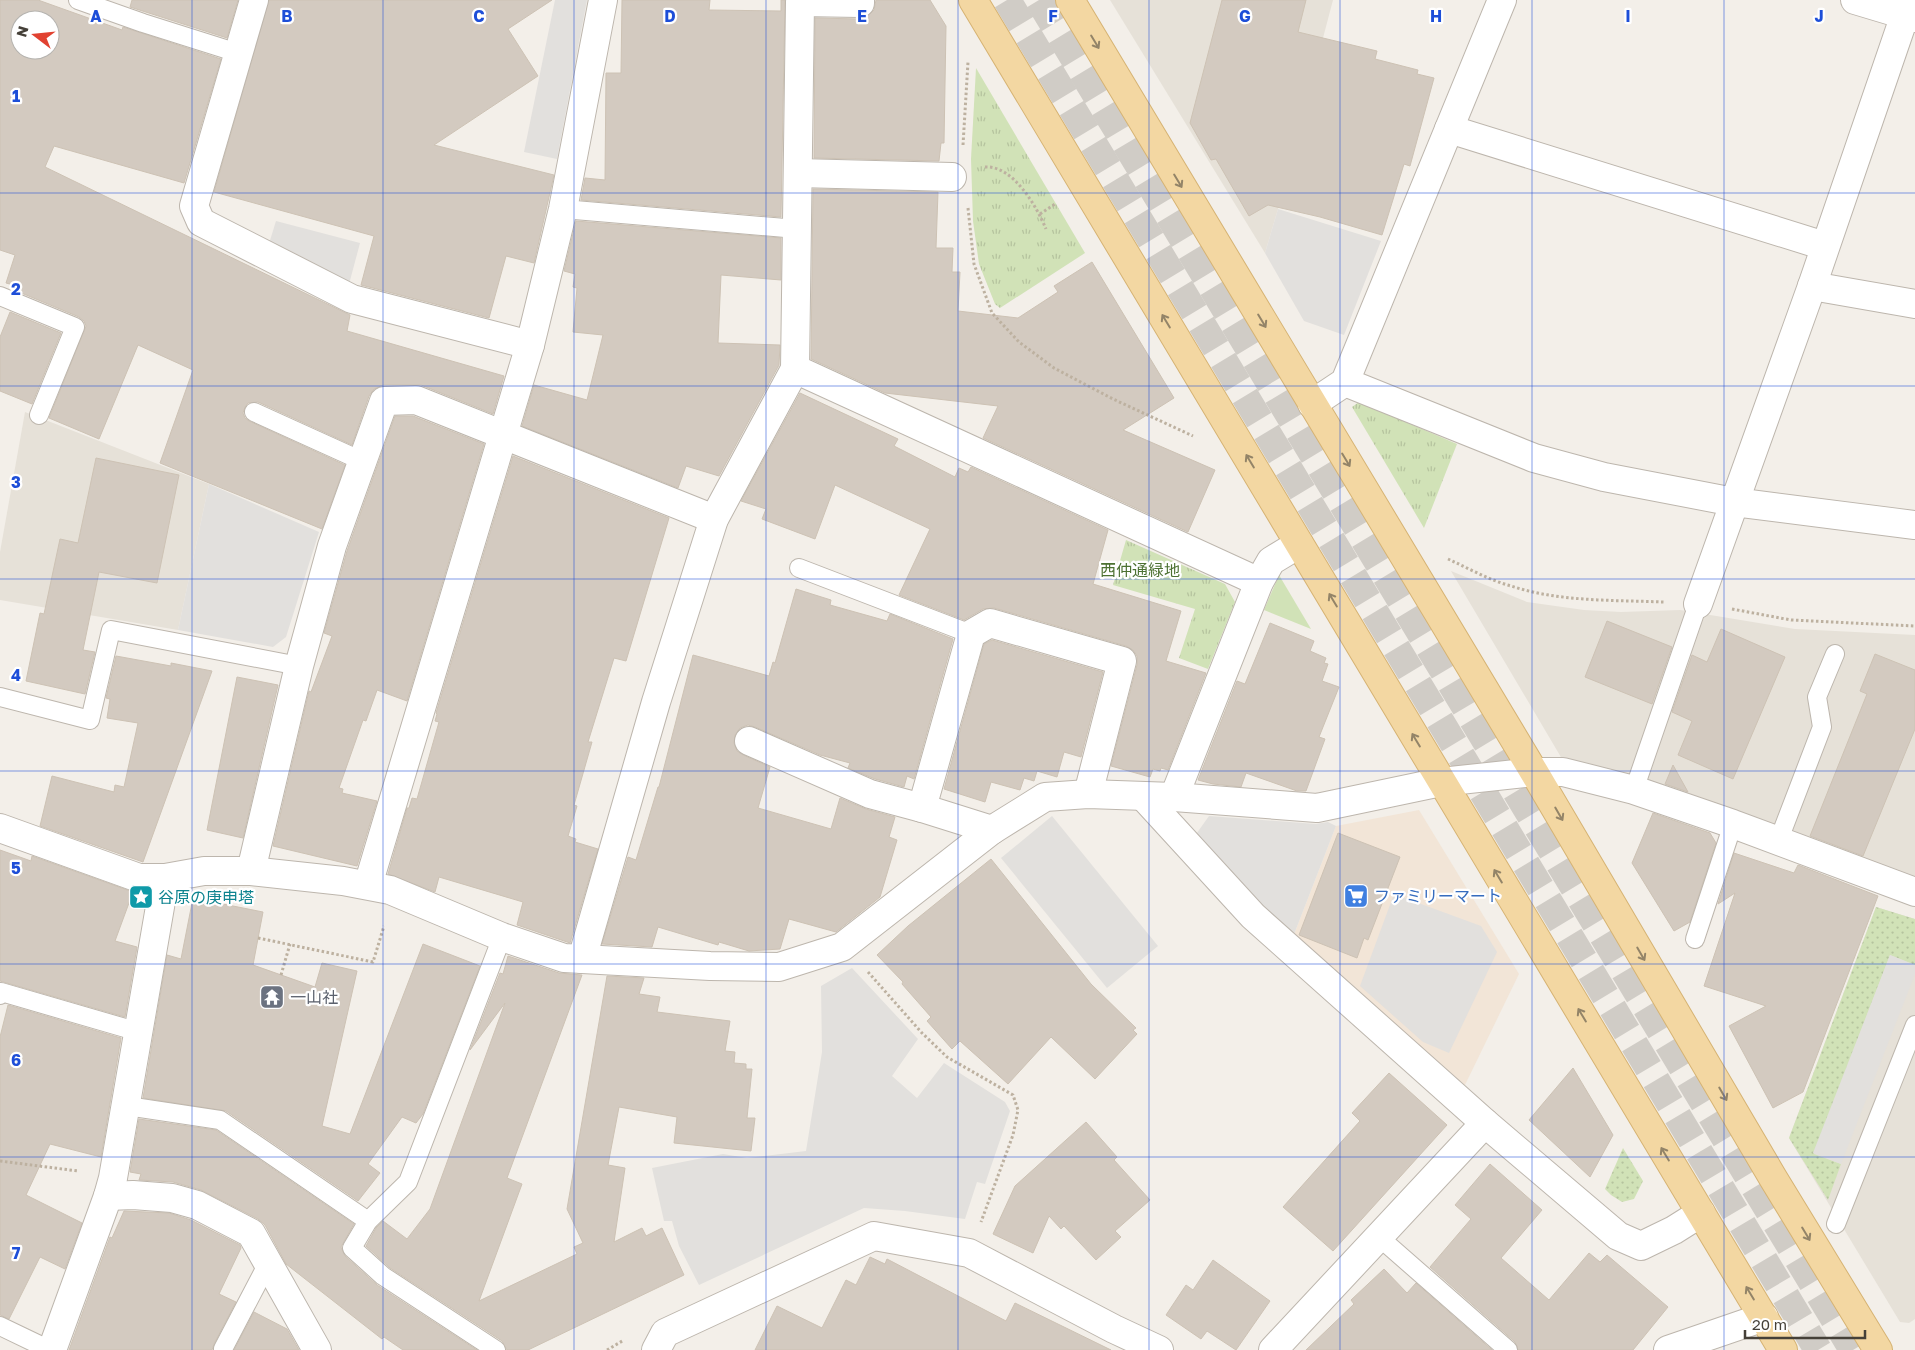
<svg xmlns="http://www.w3.org/2000/svg" width="1915" height="1350" viewBox="0 0 1915 1350" font-family="'Golos Text','Noto Sans JP',sans-serif">
<defs>
<pattern id="grass-dots" width="8" height="8" patternUnits="userSpaceOnUse" patternTransform="scale(1.25)"><rect width="8" height="8" fill="#d1e2b7"/><path d="M2 2h.1M6 6h.1" fill="none" stroke="#b5c39e" stroke-width="1.8" stroke-linecap="round"/></pattern>
<pattern id="park-tufts" width="24" height="20" patternUnits="userSpaceOnUse" patternTransform="scale(1.25)"><rect width="24" height="20" fill="#d1e2b7"/><path d="M3 7l-1-3M5 7V3M7 7l1-3M15 17l-1-3M17 17v-4M19 17l1-3" fill="none" stroke="#b5c39e"/></pattern>
</defs>
<rect width="100%" height="100%" fill="#f3efe9"/>
<!-- residential -->
<g fill="#e6e1d8">
<polygon points="1110,0 1333,0 1278,209 1265,253"/>
<polygon points="25,412 209,484 178,630 0,600 0,552"/>
<polygon points="1451,571 1527,602 1584,610 1621,612 1680,610 1795,629 1915,635 1915,879 1565,764"/>
<polygon points="1876,907 1915,919 1915,1319 1909,1323 1900,1322 1789,1138"/>
</g>
<!-- commercial -->
<polygon fill="#f2e5d7" points="1419,810 1519,974 1464,1087 1293,937 1336,826"/>
<!-- grass -->
<g fill="url(#grass-dots)">
<polygon points="1876,907 1915,919 1915,965 1890,955 1814,1154 1841,1164 1828,1200 1789,1138"/>
<polygon points="1623,1148 1643,1181 1634,1199 1622,1202 1611,1195 1605,1189"/>
</g>
<!-- park -->
<g fill="url(#park-tufts)">
<polygon points="976,68 1085,253 1000,308 995,304 979,264 973,221 971,159"/>
<polygon points="1359,402 1457,444 1424,528 1352,407"/>
<polygon points="1126,540 1225,584 1235,602 1208,669 1179,658 1195,609 1113,585"/>
</g>
<!-- garden -->
<polygon fill="#d1e2b7" points="1279,575 1311,629 1264,610"/>
<!-- parking -->
<g fill="#e2e0dd">
<polygon points="555,0 587,0 557,159 524,152"/>
<polygon points="1278,209 1381,241 1344,335 1304,321 1265,253"/>
<polygon points="276,221 360,243 348,288 268,247"/>
<polygon points="209,484 319,532 286,637 273,647 178,630"/>
<polygon points="1052,816 1158,946 1107,988 1001,858"/>
<polygon points="1209,816 1316,824 1328,822 1336,826 1293,937 1194,837"/>
<polygon points="1394,894 1481,926 1497,952 1449,1053 1423,1042 1360,986"/>
<polygon points="1890,955 1915,965 1915,974 1841,1164 1813,1153"/>
<polygon points="852,968 918,1039 892,1076 917,1098 944,1063 1005,1102 1010,1111 985,1184 977,1182 965,1219 905,1211 864,1208 699,1285 679,1246 672,1221 664,1221 652,1168 723,1154 747,1158 806,1151 822,1052 821,986"/>
</g>
<!-- building -->
<g fill="#d3cac0" stroke="#cdc2b4" fill-rule="evenodd">
<path d="M0 0H38L122 30 123 27 221 59 184 183 54 146 45 167 350 315 347 331 504 376 493 414 421 385H383L374 389 369 396 352 445 258 402 248 403 245 407 243 413 245 418 249 421 345 465 322 529 160 463 193 370 138 345 99 439 49 418 86 326 84 321 79 317 19 292 21 287 6 283 15 255 0 250ZM20 20H50V50H20Z"/>
<polygon points="132,0 238,0 227,38 130,7"/>
<polygon points="269,0 552,0 508,29 538,76 434,145 554,175 534,263 506,256 489,318 361,285 374,236 214,192"/>
<polygon points="622,0 710,0 709,10 781,11 781,0 785,0 781,217 581,200 585,178 605,180 606,73 621,73"/>
<polygon points="876,0 930,0 946,26 944,143 941,143 939,161 814,158 815,18 860,19 867,17 874,10"/>
<polygon points="1222,0 1306,0 1298,32 1377,51 1375,59 1418,70 1417,74 1434,78 1410,166 1404,164 1382,235 1320,217 1268,205 1249,216 1216,159 1211,160 1190,123"/>
<polygon points="813,189 938,192 936,248 953,248 952,272 960,272 958,311 1018,318 1058,292 1054,286 1092,262 1174,398 1123,430 1215,470 1188,532 983,438 998,406 885,393 811,359"/>
<polygon points="576,221 781,238 781,280 721,275 718,343 780,345 779,365 719,476 686,466 678,488 522,426 534,385 587,400 603,335 573,332 577,288 573,287 575,274 564,271"/>
<polygon points="10,312 61,333 32,404 0,391 0,337"/>
<polygon points="800,393 898,439 894,446 955,477 959,468 968,472 971,467 1108,530 1093,584 1181,611 1166,661 1206,673 1168,770 1161,768 1160,771 1153,769 1150,777 1111,766 1137,665 1137,656 1133,650 1126,646 994,608 983,609 964,620 899,595 930,529 835,485 815,539 762,519 766,509 741,501"/>
<polygon points="395,416 413,416 484,444 407,701 377,690 366,721 363,720 339,788 343,789 342,793 377,801 357,866 273,846 309,691 311,692 332,636 324,633 347,551"/>
<polygon points="513,456 669,518 626,661 614,658 588,742 592,742 574,805 577,806 568,836 576,839 575,842 598,849 570,943 517,925 523,902 439,877 435,892 388,874 407,808 409,808 412,798 417,799 439,722 435,721 437,714 436,713"/>
<polygon points="96,458 179,475 157,583 99,572 83,650 95,652 85,694 26,681 40,613 44,614 60,539 78,543"/>
<polygon points="796,589 831,600 830,605 887,621 890,614 953,639 914,779 907,776 904,787 875,779 848,768 850,763 820,755 755,727 748,725 740,728 735,735 734,743 737,751 743,755 770,767 758,808 831,829 840,798 866,809 895,817 889,837 897,840 880,897 836,932 789,919 780,949 749,951 719,942 718,945 658,927 652,947 602,944 628,857 636,860 658,787 659,787 693,655 769,676 773,662 775,663"/>
<polygon points="1607,621 1672,647 1652,704 1585,677"/>
<polygon points="1270,623 1314,641 1310,651 1326,658 1324,663 1328,664 1322,681 1339,687 1319,737 1325,739 1306,791 1297,791 1246,773 1241,787 1213,784 1198,780 1237,681 1245,684"/>
<polygon points="1721,629 1785,657 1733,779 1678,755 1692,721 1672,712 1692,655 1707,662"/>
<polygon points="992,640 1103,672 1081,757 1064,752 1057,777 1037,771 1034,781 1024,778 1020,790 991,782 985,802 944,789 984,644"/>
<polygon points="1875,654 1915,670 1915,729 1863,856 1810,836 1867,694 1860,691"/>
<polygon points="116,656 171,666 171,663 212,671 143,862 40,826 52,776 114,792 115,785 124,787 138,723 107,718 110,699 106,698"/>
<polygon points="237,677 278,685 243,838 207,830"/>
<polygon points="1673,765 1688,792 1665,784"/>
<polygon points="1653,813 1710,833 1716,843 1690,922 1674,931 1632,863"/>
<polygon points="1338,833 1400,857 1368,940 1364,938 1357,958 1299,935"/>
<polygon points="0,850 31,861 32,856 133,892 115,941 137,947 125,1017 0,981"/>
<polygon points="1734,853 1794,873 1798,865 1878,896 1803,1092 1773,1108 1729,1026 1766,1006 1704,986 1735,893 1718,904"/>
<polygon points="991,859 1091,984 1136,1028 1133,1030 1137,1034 1095,1079 1051,1037 1008,1084 960,1041 952,1049 927,1021 931,1017 902,984 903,982 877,955 908,926"/>
<polygon points="193,898 263,912 253,965 315,987 322,963 357,971 322,1126 350,1134 423,944 480,966 423,1114 416,1123 402,1117 368,1164 380,1173 358,1201 226,1111 143,1098 167,955 181,959"/>
<polygon points="508,956 559,973 582,975 507,1178 522,1184 479,1301 577,1254 574,1247 583,1243 567,1209 607,976 644,978 639,994 660,997 657,1012 730,1021 725,1051 735,1052 734,1063 746,1064 746,1069 752,1069 747,1118 755,1118 751,1151 674,1143 677,1117 619,1107 608,1165 625,1168 614,1242 642,1228 646,1236 662,1228 684,1275 528,1350 507,1350 502,1341 390,1268 366,1246 376,1228 383,1221 407,1239 430,1209 505,1003 470,1050 500,973 503,974"/>
<polygon points="8,1005 121,1038 101,1157 50,1144 26,1195 82,1223 65,1269 40,1257 9,1319 0,1315 0,1037"/>
<polygon points="1573,1068 1613,1135 1590,1177 1529,1120"/>
<polygon points="1389,1073 1447,1125 1333,1251 1283,1207 1360,1121 1352,1113"/>
<polygon points="139,1119 216,1130 354,1224 341,1247 345,1256 377,1285 477,1350 403,1350 384,1337 382,1339 286,1264 265,1225 258,1219 201,1190 173,1182 139,1180 141,1174 130,1172"/>
<polygon points="1086,1122 1117,1157 1114,1160 1150,1200 1115,1231 1121,1237 1096,1260 1064,1226 1061,1229 1049,1216 1033,1253 993,1234 1015,1186"/>
<polygon points="1490,1164 1542,1210 1501,1258 1549,1300 1589,1253 1600,1262 1607,1255 1668,1307 1633,1350 1518,1350 1515,1342 1430,1267 1471,1219 1455,1205"/>
<polygon points="124,1211 169,1213 191,1220 240,1245 241,1248 219,1294 236,1302 214,1344 212,1350 69,1350 110,1237 112,1238"/>
<polygon points="870,1257 885,1264 887,1259 1006,1321 1015,1303 1111,1350 755,1350 777,1306 822,1328 846,1280 856,1285"/>
<polygon points="1213,1260 1270,1301 1236,1350 1207,1331 1201,1339 1166,1315 1186,1285 1193,1290"/>
<polygon points="1384,1269 1407,1293 1416,1283 1492,1350 1306,1350 1354,1304 1351,1300"/>
<polygon points="254,1312 287,1329 299,1350 234,1350"/>
</g>
<g fill="none" stroke-linecap="round" stroke-linejoin="round">
<!-- primary-tunnel -->
<g stroke="#d0ccc6" stroke-width="28" stroke-dasharray="28 14" stroke-linecap="butt">
<polyline points="1007,0 1818,1350"/>
<polyline points="1039,0 1853,1350"/>
</g>
<defs>
<g id="service">
<polyline points="78,0 143,23 238,53"/>
<polyline points="563,209 797,229"/>
<polyline points="0,296 75,327 39,415"/>
<polyline points="254,412 362,461"/>
<polyline points="799,568 971,634"/>
<polyline points="0,697 90,720 111,630 299,666"/>
<polyline points="1634,790 1698,604"/>
<polyline points="1778,842 1822,727 1817,697 1835,654"/>
<polyline points="1695,939 1733,824"/>
<polyline points="0,995 1,992 139,1032"/>
<polyline points="127,1106 220,1120 368,1221"/>
<polyline points="1836,1224 1915,1025"/>
<polyline points="1379,1237 1508,1350"/>
<polyline points="0,1326 50,1350"/>
<polyline points="223,1349 268,1263"/>
<polyline points="496,1350 383,1276 352,1248 368,1221 408,1182 502,937"/>
</g>
<g id="minor">
<polyline points="254,0 194,206 201,222 352,299 530,345"/>
<polyline points="1855,0 1915,18"/>
<polyline points="1449,129 1825,246"/>
<polyline points="798,173 952,177"/>
<polyline points="1812,286 1915,304"/>
<polyline points="795,369 1259,582"/>
<polyline points="1345,382 1534,458 1604,477 1734,502 1915,525"/>
<polyline points="1312,404 1345,382 1502,0"/>
<polyline points="1698,604 1812,286 1910,0"/>
<polyline points="749,741 870,794 922,808"/>
<polyline points="1143,796 1253,916 1485,1123 1618,1236 1641,1246 1674,1230 1701,1213"/>
<polyline points="1174,797 1259,582 1271,561 1299,544"/>
<polyline points="0,828 139,878 165,878 204,871 251,871 343,881 390,890 502,937 564,958 710,966 779,967 842,947 992,830 1045,797 1088,794 1174,797 1317,808 1441,782 1534,772 1563,772 1634,790 1733,824 1915,892"/>
<polyline points="992,830 922,808 971,634 990,623 1122,661 1088,794"/>
<polyline points="251,871 299,666 332,546 384,401 416,400 714,519"/>
<polyline points="368,885 530,345 563,209 603,0"/>
<polyline points="582,959 656,702 714,519 795,369 800,2 860,3 860,0"/>
<polyline points="108,1196 133,1195 172,1198 197,1205 251,1233 317,1350"/>
<polyline points="52,1350 108,1196 113,1178 165,878"/>
<polyline points="656,1350 665,1333 874,1236 969,1253 1114,1329 1159,1350"/>
<polyline points="1273,1350 1485,1123"/>
<polyline points="1668,1350 1764,1317"/>
</g>
<g id="primary">
<polyline points="973,0 1783,1350"/>
<polyline points="1070,0 1534,772 1773,1178 1878,1350"/>
</g>
</defs>
<!-- service casing -->
<use href="#service" stroke="#bdb6ad" stroke-width="20"/>
<!-- minor casing -->
<use href="#minor" stroke="#bdb6ad" stroke-width="30"/>
<!-- primary casing -->
<use href="#primary" stroke="#d6b373" stroke-width="30"/>
<!-- path -->
<g stroke="#bdb1a0" stroke-width="3" stroke-dasharray="2.5 2.5" stroke-linecap="butt">
<polyline points="963,145 968,62"/>
<path d="M985 167C1013 165 1037 207 1046 229"/>
<polyline points="968,208 974,264 992,313 1019,342 1054,368 1113,399 1193,436"/>
<polyline points="1040,214 1055,204"/>
<path d="M1448 559C1468 568 1489 580 1511 586 1560 602 1613 600 1664 602"/>
<polyline points="1732,609 1791,620 1915,626"/>
<polyline points="258,938 373,962 384,926"/>
<polyline points="868,972 922,1033 947,1057 1013,1095 1018,1110 1013,1135 981,1222"/>
<polyline points="281,975 290,944"/>
<polyline points="0,1161 78,1171"/>
<polyline points="607,1350 624,1340"/>
</g>
<!-- service -->
<use href="#service" stroke="#fff" stroke-width="18"/>
<!-- minor -->
<use href="#minor" stroke="#fff" stroke-width="28"/>
<!-- primary -->
<use href="#primary" stroke="#f3d7a2" stroke-width="28"/>
</g>
<!-- one-way arrows -->
<defs><path id="oneway-shaft" d="M-6 0H5M1.5-3L5.5 0L1.5 3" fill="none" stroke-width="1.6" stroke-linecap="round" stroke-linejoin="round" transform="scale(1.25)"/></defs>
<g stroke="#938468">
<use href="#oneway-shaft" transform="translate(1095 42) rotate(59)"/>
<use href="#oneway-shaft" transform="translate(1178 181) rotate(59)"/>
<use href="#oneway-shaft" transform="translate(1166 321) rotate(-121)"/>
<use href="#oneway-shaft" transform="translate(1262 321) rotate(59)"/>
<use href="#oneway-shaft" transform="translate(1346 460) rotate(59)"/>
<use href="#oneway-shaft" transform="translate(1250 461) rotate(-121)"/>
<use href="#oneway-shaft" transform="translate(1333 600) rotate(-121)"/>
<use href="#oneway-shaft" transform="translate(1416 740) rotate(-121)"/>
<use href="#oneway-shaft" transform="translate(1559 814) rotate(60)"/>
<use href="#oneway-shaft" transform="translate(1498 876) rotate(-121)"/>
<use href="#oneway-shaft" transform="translate(1641 954) rotate(60)"/>
<use href="#oneway-shaft" transform="translate(1582 1015) rotate(-121)"/>
<use href="#oneway-shaft" transform="translate(1723 1094) rotate(60)"/>
<use href="#oneway-shaft" transform="translate(1665 1154) rotate(-121)"/>
<use href="#oneway-shaft" transform="translate(1806 1234) rotate(59)"/>
<use href="#oneway-shaft" transform="translate(1750 1293) rotate(-121)"/>
</g>
<!-- grid -->
<path fill="none" stroke="#1d4ed8" stroke-width="1" stroke-opacity="0.55" d="M192 0V1350M383 0V1350M574 0V1350M766 0V1350M958 0V1350M1149 0V1350M1340 0V1350M1532 0V1350M1724 0V1350M0 193H1915M0 386H1915M0 579H1915M0 771H1915M0 964H1915M0 1157H1915"/>
<!-- icons -->
<defs>
<symbol id="supermarket-square" viewBox="-11 -11 22 22"><rect x="-9" y="-9" width="18" height="18" rx="4" fill="#3f7fe0" stroke="#fff"/><path d="M-6-5.5h2.5l.6 2H6L4.5 2H-2.5L-4.4-4H-6ZM-1.5 3.2a1.3 1.3 0 1 0 .1 0ZM3 3.2a1.3 1.3 0 1 0 .1 0Z" fill="#fff"/></symbol>
<symbol id="sight-square" viewBox="-11 -11 22 22"><rect x="-9" y="-9" width="18" height="18" rx="4" fill="#0f9aa8" stroke="#fff"/><path d="M0-6L1.8-2.2L6-1.7L2.9 1.2L3.7 5.4L0 3.3L-3.7 5.4L-2.9 1.2L-6-1.7L-1.8-2.2Z" fill="#fff"/></symbol>
<symbol id="temple-square" viewBox="-11 -11 22 22"><rect x="-9" y="-9" width="18" height="18" rx="4" fill="#6b7280" stroke="#fff"/><path d="M0-6L5-2H3V0L6.5 2.5H4V6H1.5V3h-3V6H-4V2.5H-6.5L-3 0V-2H-5Z" fill="#fff"/></symbol>
</defs>
<g fill-rule="evenodd">
<use href="#supermarket-square" x="1342" y="882" width="28" height="28"/>
<use href="#sight-square" x="127" y="883" width="28" height="28"/>
<use href="#temple-square" x="258" y="983" width="28" height="28"/>
</g>
<g text-anchor="middle" dominant-baseline="central" stroke-width="4.5" stroke-linejoin="round" paint-order="stroke">
<!-- park labels -->
<g font-size="16" fill="#4d7132" stroke="#fff">
<text x="1140" y="570">西仲通緑地</text>
</g>
<!-- shop labels -->
<g font-size="16" fill="#366cbe" stroke="#fff" text-anchor="start">
<text x="1374" y="896">ファミリーマート</text>
</g>
<!-- culture labels -->
<g font-size="16" fill="#0d838f" stroke="#fff" text-anchor="start">
<text x="158" y="897">谷原の庚申塔</text>
</g>
<!-- worship labels -->
<g font-size="16" fill="#5b616d" stroke="#fff" text-anchor="start">
<text x="290" y="997">一山社</text>
</g>
</g>
<g font-size="16" text-anchor="middle" font-weight="bold" fill="#1d4ed8" stroke="#fff" stroke-width="4.5" stroke-linejoin="round" paint-order="stroke">
<text x="96" y="22">A</text>
<text x="287" y="22">B</text>
<text x="479" y="22">C</text>
<text x="670" y="22">D</text>
<text x="862" y="22">E</text>
<text x="1053" y="22">F</text>
<text x="1245" y="22">G</text>
<text x="1436" y="22">H</text>
<text x="1628" y="22">I</text>
<text x="1819" y="22">J</text>
<text x="16" y="102">1</text>
<text x="16" y="295">2</text>
<text x="16" y="488">3</text>
<text x="16" y="681">4</text>
<text x="16" y="874">5</text>
<text x="16" y="1066">6</text>
<text x="16" y="1259">7</text>
</g>
<!-- north arrow -->
<g transform="translate(35 35) rotate(286)"><circle r="24" fill="#ffffff" stroke="#b5b3af"/>
<path d="M0-4L9 19L0 12L-9 19Z" fill="#e14231"/>
<text y="-8" font-size="14" font-weight="bold" text-anchor="middle" fill="#454038">N</text>
</g>
<!-- scale -->
<path d="M1745 1330v8h120v-8" fill="none" stroke="#454038" stroke-width="2.5"/>
<text x="1752" y="1330" font-size="15" fill="#454038" stroke="#ffffff" stroke-width="4" paint-order="stroke">20 m</text>
</svg>
